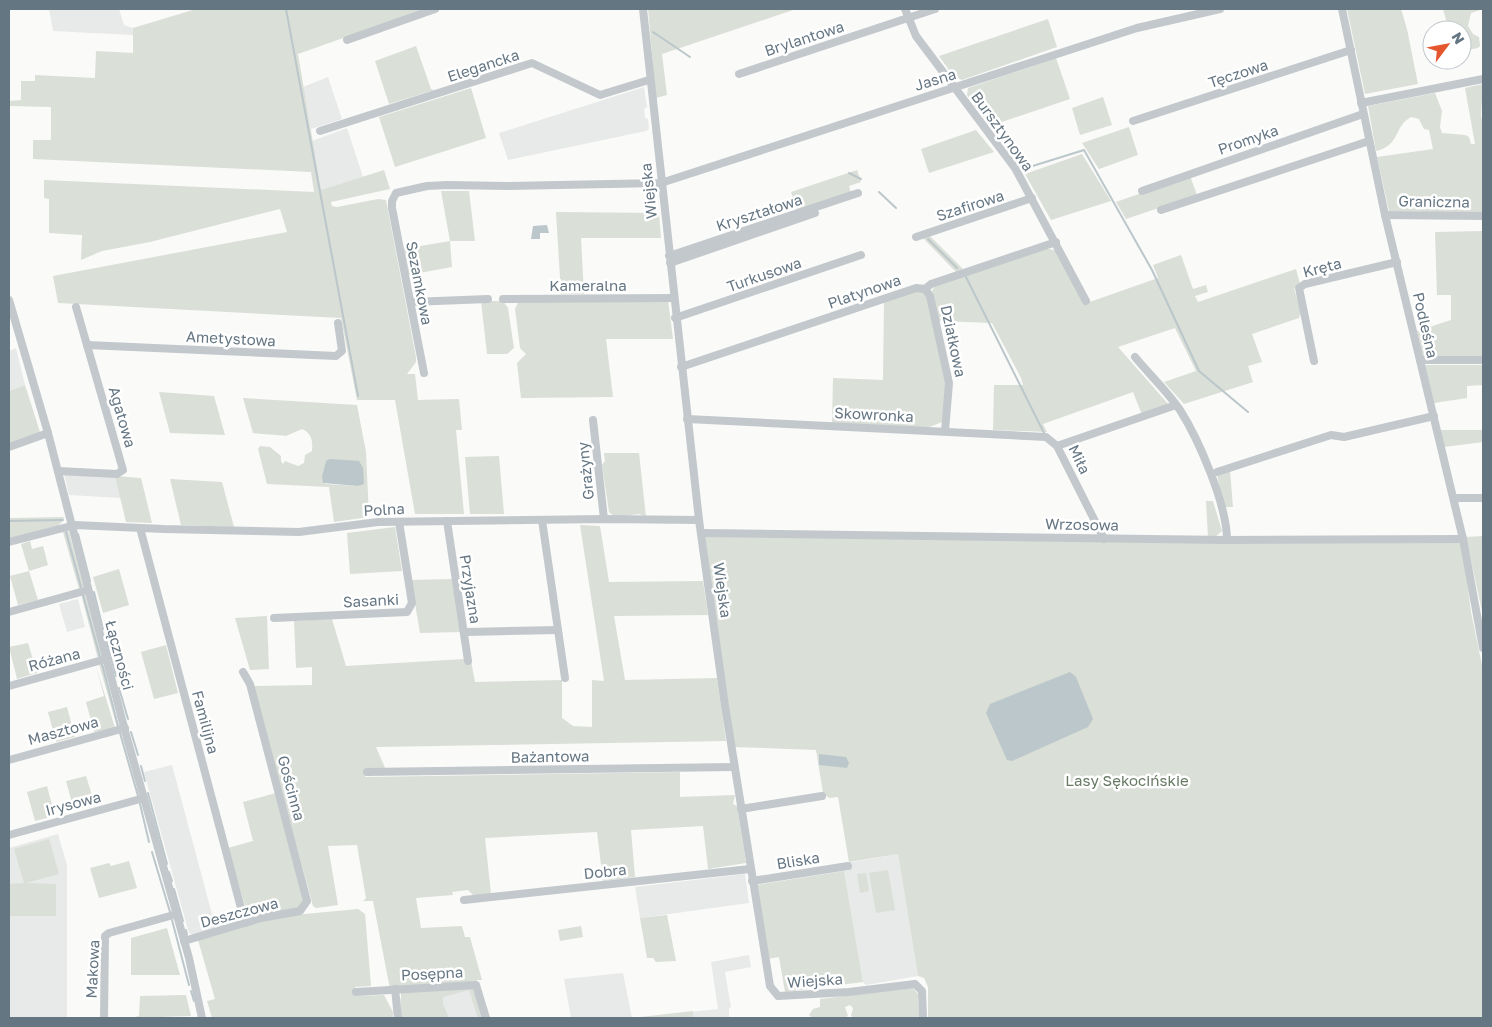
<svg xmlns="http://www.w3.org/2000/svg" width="1492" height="1027" viewBox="0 0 1492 1027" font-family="'Golos Text',sans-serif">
<rect width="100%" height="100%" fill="#fafaf8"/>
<!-- built -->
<g fill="#e8e9e9">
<polygon points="49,9 119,9 124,25 133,28 133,35 53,31"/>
<polygon points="328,77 342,119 311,129 303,87"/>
<polygon points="644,87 647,107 644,109 645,118 648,119 649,129 646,131 508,160 499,133"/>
<polygon points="347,128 363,177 321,190 312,141"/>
<polygon points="16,348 25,385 9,391 9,351"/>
<polygon points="64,474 115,476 121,498 69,495"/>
<polygon points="78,599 85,627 67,632 59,604"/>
<polygon points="172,765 216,929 195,936 189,933 144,772"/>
<polygon points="58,834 67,865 67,1018 9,1018 9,848"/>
<polygon points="898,854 918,976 866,985 863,982 844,871 849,870 847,863"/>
<polygon points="745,874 749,903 640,918 635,887"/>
<polygon points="749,955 751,967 725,972 731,1007 729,1008 729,1018 571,1018 564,979 623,973 632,1018 718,1009 711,962"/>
<polygon points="470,986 484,1018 401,1018 400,999"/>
</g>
<!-- green -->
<g fill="#dadfd7" fill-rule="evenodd">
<polygon points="196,9 425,9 298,54 321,190 384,170 390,189 331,202 332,206 337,207 378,199 386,200 416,357 416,362 407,374 415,374 418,400 459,399 462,430 456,430 464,514 415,514 395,400 357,400 341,318 58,303 53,276 287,232 280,209 150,242 102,251 81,260 82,235 49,233 49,199 44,198 44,180 314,192 311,172 33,159 33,140 51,140 51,107 9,106 9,101 21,100 21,81 35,81 35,75 95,78 96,51 133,53 133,28"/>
<polygon points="648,9 796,9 662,54 667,95 656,98"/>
<polygon points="1347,9 1401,9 1407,29 1418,84 1365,94"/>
<polygon points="1443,9 1483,9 1471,13 1468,26 1473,34 1479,37 1480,46 1478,48 1462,51 1462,30 1449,30"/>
<polygon points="1048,19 1057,47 962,80 954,77 939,56"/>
<polygon points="416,46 431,89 434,90 389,104 375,61"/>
<polygon points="1056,58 1070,99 990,126 967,95 968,88"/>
<path d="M1483 84 1481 115 1483 126V213L1389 211 1377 157 1433 149 1429 130 1424 129 1419 119 1411 117C1393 127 1401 145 1376 151L1368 106 1435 93 1442 111 1440 127 1442 133 1465 135 1469 137 1471 144H1475L1465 88Z"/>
<polygon points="471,88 486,138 395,167 379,117"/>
<polygon points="1103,97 1112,125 1080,135 1072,108"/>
<polygon points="1129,127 1138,155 1099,169 1082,143"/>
<polygon points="976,130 994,152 929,173 921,149"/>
<polygon points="1082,154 1111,201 1051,220 1025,174"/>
<polygon points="857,170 861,182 849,186 851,193 797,210 791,192"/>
<polygon points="1190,176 1197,195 1126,219 1116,202"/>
<polygon points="441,191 469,191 475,241 450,241 452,267 408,275 403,249 450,241"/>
<polygon points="556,212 659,213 661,238 581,238 584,294 561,294"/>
<polygon points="1483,231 1483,356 1423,356 1417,331 1451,320 1451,295 1437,295 1435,232"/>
<polygon points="930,236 963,269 956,272 923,238"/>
<polygon points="1046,248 1057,251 1084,304 1158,278 1153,265 1181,255 1193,289 1206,285 1208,292 1195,296 1198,302 1296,269 1300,284 1294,289 1301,311 1299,318 1252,334 1262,362 1248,366 1253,382 1184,404 1164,382 1196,371 1175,328 1118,347 1169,405 1142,415 1133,392 1043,424 1047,432 993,430 994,385 1023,385 1021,378 992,323 939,321 932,291 935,285"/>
<polygon points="915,291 926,293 946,381 942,422 927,428 832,424 833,378 883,380 884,302"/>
<polygon points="668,300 673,339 606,339 613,397 521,398 517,363 526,354 520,348 515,309 519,301"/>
<polygon points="481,301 503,301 508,308 514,348 507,354 487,354"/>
<polygon points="1425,365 1483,365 1483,385 1467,386 1467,398 1434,403"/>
<polygon points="25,385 40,432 9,443 9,391"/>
<polygon points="159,392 214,396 225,435 170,433"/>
<path d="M243 398 357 405 366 452 369 517 334 522 329 487 267 484 258 449 260 446 270 447 281 456V461L283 464 285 461 298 466 304 463 305 455 312 451C313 442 312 433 302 429L286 436C283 435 258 434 253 433ZM326 462 360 486 325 484 322 476Z"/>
<polygon points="1440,430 1483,430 1483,442 1444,447"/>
<polygon points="604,453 639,453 646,517 639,514 615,517 609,512 602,465 605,461"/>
<polygon points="499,456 504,514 470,514 465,457"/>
<polygon points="1230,471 1233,507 1224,507 1217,475"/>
<polygon points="115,476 141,478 152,523 126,522"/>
<polygon points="170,479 222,482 234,527 181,525"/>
<polygon points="1206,501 1213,501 1222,531 1215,537 1208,538"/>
<polygon points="64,517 63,521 58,526 9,539 9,518"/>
<polygon points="580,525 600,526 609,582 703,581 708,615 614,616 625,680 717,678 726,741 376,747 386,770 365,771 365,777 680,772 680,797 735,795 733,804 737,806 746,863 708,869 703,826 631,830 635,877 603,881 597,832 485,838 491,894 474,896 468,890 452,892 453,895 416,898 421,928 462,926 465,937 470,937 482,980 477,980 476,983 390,989 373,901 363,901 366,898 357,845 328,846 338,905 316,908 313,906 253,686 312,685 312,667 296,668 294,621 332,619 346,666 465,659 471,661 475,682 562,680 562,718 573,726 592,727 592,680 604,681"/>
<polygon points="395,527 402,571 350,574 347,533"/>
<polygon points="66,530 69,532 84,588 79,589 63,532"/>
<polygon points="705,535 1462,542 1471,612 1483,670 1483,1018 928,1018 928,987 924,978 918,976 898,854 849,862 838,797 829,798 823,793 816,750 733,747"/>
<polygon points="1483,536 1483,616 1466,537"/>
<polygon points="30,541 32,549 43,546 48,565 29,571 38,600 18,605 10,576 29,571 21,544"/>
<polygon points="119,569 129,605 103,613 93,577"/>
<polygon points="452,579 461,632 420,633 411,580"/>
<polygon points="81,594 86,595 102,657 98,659"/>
<polygon points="267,616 269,669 250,670 235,618"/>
<polygon points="28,643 37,673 17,679 9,647"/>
<polygon points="166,645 178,693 154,699 141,652"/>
<polygon points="99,664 104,665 119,727 117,727"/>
<polygon points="96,666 115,728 94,732 86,702 104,696"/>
<polygon points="67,707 75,737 56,742 48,712"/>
<polygon points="86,776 95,805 74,810 66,781"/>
<polygon points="47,786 55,816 35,821 27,792"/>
<polygon points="276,793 304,895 302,903 298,909 249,919 228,848 253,841 243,802"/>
<polygon points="49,839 59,874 26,883 56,884 56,916 9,916 9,884 24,883 14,849"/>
<polygon points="129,861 137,888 99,898 90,868 109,863 111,866"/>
<polygon points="888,870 895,910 876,913 869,873"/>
<polygon points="844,871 863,982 785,992 779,957 768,959 756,885"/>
<polygon points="866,873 869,891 860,893 857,874"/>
<polygon points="358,909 365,914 371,986 355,987 356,996 384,995 393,1012 393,1018 212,1018 207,1001 215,999 198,940 273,917"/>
<polygon points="667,915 676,961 656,962 653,958 647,958 640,918"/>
<polygon points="581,926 583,937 560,941 558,930"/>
<polygon points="167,928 180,975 131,975 131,938"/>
<polygon points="474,988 484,1018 478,1018 469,990 443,997 443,1004 449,1018 401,1018 401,992"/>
<polygon points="913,988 918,994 919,1016 917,1018 855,1018 851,1016 853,1008 850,1005 845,1007 848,1016 844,1018 812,1018 809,1015 813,1009 820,1007 820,999"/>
<polygon points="186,995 191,1016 131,1018 139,1016 140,996"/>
<polygon points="693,1011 693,1018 632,1018"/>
</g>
<!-- water -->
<g fill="#bbc7cb">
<polygon points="547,225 549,233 540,233 540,239 531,239 533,226"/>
<polygon points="330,459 359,461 363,468 364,484 358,486 323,483 322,476 326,461"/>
<polygon points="1070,672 1076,677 1093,719 1088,727 1012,761 1007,760 986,713 990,704"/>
<polygon points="819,754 846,757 849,763 847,768 819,765"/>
</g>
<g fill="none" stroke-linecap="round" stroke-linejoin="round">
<!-- stream -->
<g stroke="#bbc7cb" stroke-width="2">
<polyline points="286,9 358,396"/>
<polyline points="653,32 690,57"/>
<polyline points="1023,169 1084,150 1152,270 1199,371 1248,412"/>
<polyline points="849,173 861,179"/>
<polyline points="879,192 896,208"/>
<polyline points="928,239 957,268"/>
<polyline points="966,277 1044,433"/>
<polyline points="9,521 63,520"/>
<polyline points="66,532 81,587"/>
<polyline points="78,534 90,581"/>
<polyline points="94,592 103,629"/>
<polyline points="83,595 100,657"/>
<polyline points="105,636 116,676"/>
<polyline points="102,664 118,726"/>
<polyline points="119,688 128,719"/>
<polyline points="131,732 138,755"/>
<polyline points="120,733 138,796"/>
<polyline points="141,766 145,781"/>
<polyline points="148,793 167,864"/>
<polyline points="140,804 149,842"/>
<polyline points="152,852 170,912"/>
<polyline points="169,872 172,881"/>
<polyline points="174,889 183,921"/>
<polyline points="172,920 189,985"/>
<polyline points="186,930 187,935"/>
<polyline points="191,991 194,1001"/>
</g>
<!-- minor -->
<g stroke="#c3c8cc" stroke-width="8">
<polyline points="643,9 699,520 725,706 770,986 778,996 849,992 915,984 922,991 923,1018"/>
<polyline points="905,9 916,36 1015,168 1086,301"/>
<polyline points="1342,9 1385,215 1463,539 1483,648"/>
<polyline points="347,40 435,9"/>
<polyline points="739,74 935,9"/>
<polyline points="1361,103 1483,79"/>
<polyline points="1133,121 1351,50"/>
<polyline points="320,131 532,63 600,95 649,80"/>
<polyline points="1142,191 1363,114"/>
<polyline points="1161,210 1369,141"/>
<polyline points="1385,215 1483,216"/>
<polyline points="916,237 1032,198"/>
<polyline points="669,256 858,193"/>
<polyline points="670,263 815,213"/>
<polyline points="925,289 930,296 949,383 945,431"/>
<polyline points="925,289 931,284 1056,242"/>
<polyline points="503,299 674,298"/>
<polyline points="9,300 48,433 125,731 189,958 202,1018"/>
<polyline points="411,302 488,299"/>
<polyline points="675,318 861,255"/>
<polyline points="87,345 336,356 342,351 338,323"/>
<path d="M1135 357C1149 374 1167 391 1180 410 1199 440 1227 505 1227 540"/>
<polyline points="1420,360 1483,360"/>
<polyline points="1314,361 1299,288 1305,284 1397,262"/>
<polyline points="681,367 916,288 925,289"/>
<polyline points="424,373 392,208 392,201 396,193 427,186 447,185 507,186 661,183 1137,28 1220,9"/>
<polyline points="687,419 1046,437 1057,446 1104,539"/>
<polyline points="593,420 604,519"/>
<polyline points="1057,446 1176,405"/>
<polyline points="9,447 48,433"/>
<polyline points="58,471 117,474 123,470 76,307"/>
<polyline points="1217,472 1331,435 1344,437 1434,416"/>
<polyline points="1454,498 1483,498"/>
<polyline points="542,520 565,678"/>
<polyline points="447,521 468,661"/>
<polyline points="140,528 245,923"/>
<polyline points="701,533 1227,540 1463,539"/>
<polyline points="9,542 75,525 164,529 299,532 378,522 604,519 699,520"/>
<polyline points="9,612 88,590"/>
<polyline points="274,618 407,612 412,603 399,522"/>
<polyline points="467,632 558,630"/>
<polyline points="9,686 106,659"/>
<polyline points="9,760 125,728"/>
<polyline points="367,772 734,767"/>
<polyline points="741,809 822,796"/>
<polyline points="9,835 144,798"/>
<polyline points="752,881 848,866"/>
<polyline points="464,900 750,869"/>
<polyline points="184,941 261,918 300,911 307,901 250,684 243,672"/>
<polyline points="395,989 398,1018"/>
<polyline points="356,992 476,985 486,1018"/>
<polyline points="104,1018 105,936 109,933 177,914"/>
</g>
</g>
<g text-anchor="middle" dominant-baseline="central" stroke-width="5" stroke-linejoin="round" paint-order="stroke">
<!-- street labels -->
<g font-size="15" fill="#657683" stroke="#fff">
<text transform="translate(804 38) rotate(-18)">Brylantowa</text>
<text transform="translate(483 65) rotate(-18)">Elegancka</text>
<text transform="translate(1238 73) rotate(-18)">Tęczowa</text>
<text transform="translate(935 79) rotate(-17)">Jasna</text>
<text transform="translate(1003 131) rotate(54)">Bursztynowa</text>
<text transform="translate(1248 139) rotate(-19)">Promyka</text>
<text transform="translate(648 191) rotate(-96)">Wiejska</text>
<text transform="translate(1434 201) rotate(1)">Graniczna</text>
<text transform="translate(970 205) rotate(-18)">Szafirowa</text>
<text transform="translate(759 212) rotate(-18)">Kryształowa</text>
<text transform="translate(1322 267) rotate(-15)">Kręta</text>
<text transform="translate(764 274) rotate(-19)">Turkusowa</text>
<text transform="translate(420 283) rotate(79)">Sezamkowa</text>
<text x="588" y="285">Kameralna</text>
<text transform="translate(864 291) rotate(-19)">Platynowa</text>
<text transform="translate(1426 325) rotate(77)">Podleśna</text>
<text transform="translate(231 338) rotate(3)">Ametystowa</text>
<text transform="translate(954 341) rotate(78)">Działkowa</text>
<text transform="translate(874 414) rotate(3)">Skowronka</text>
<text transform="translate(123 417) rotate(74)">Agatowa</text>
<text transform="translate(1080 459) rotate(64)">Miła</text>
<text transform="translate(585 471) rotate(-96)">Grażyny</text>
<text transform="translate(384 509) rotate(-3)">Polna</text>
<text transform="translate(1082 524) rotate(1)">Wrzosowa</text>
<text transform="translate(471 589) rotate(81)">Przyjazna</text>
<text transform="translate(723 590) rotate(82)">Wiejska</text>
<text transform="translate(371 600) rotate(-3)">Sasanki</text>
<text transform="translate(120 655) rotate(75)">Łączności</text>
<text transform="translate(54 659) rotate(-15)">Różana</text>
<text transform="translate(206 722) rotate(75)">Familijna</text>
<text transform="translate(63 730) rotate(-15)">Masztowa</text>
<text transform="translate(550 756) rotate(-1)">Bażantowa</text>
<text transform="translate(292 788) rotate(75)">Gościnna</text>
<text transform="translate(73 803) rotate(-15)">Irysowa</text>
<text transform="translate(798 860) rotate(-9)">Bliska</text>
<text transform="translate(605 871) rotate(-6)">Dobra</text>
<text transform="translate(239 912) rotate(-15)">Deszczowa</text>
<text transform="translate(92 969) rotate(-87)">Makowa</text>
<text transform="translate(432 973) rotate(-3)">Posępna</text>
<text transform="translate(815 980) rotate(-4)">Wiejska</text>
</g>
<!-- park labels -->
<g font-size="15" fill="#687a64" stroke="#fff">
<text x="1127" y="780">Lasy Sękocińskie</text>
</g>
</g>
<!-- border -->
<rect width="1492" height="1027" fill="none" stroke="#657683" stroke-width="20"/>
<!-- north arrow -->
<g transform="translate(1447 45) rotate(58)"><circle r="24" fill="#ffffff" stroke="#c1c8cd"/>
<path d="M0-4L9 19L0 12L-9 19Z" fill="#e4572e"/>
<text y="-8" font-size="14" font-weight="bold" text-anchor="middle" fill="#657683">N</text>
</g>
</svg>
